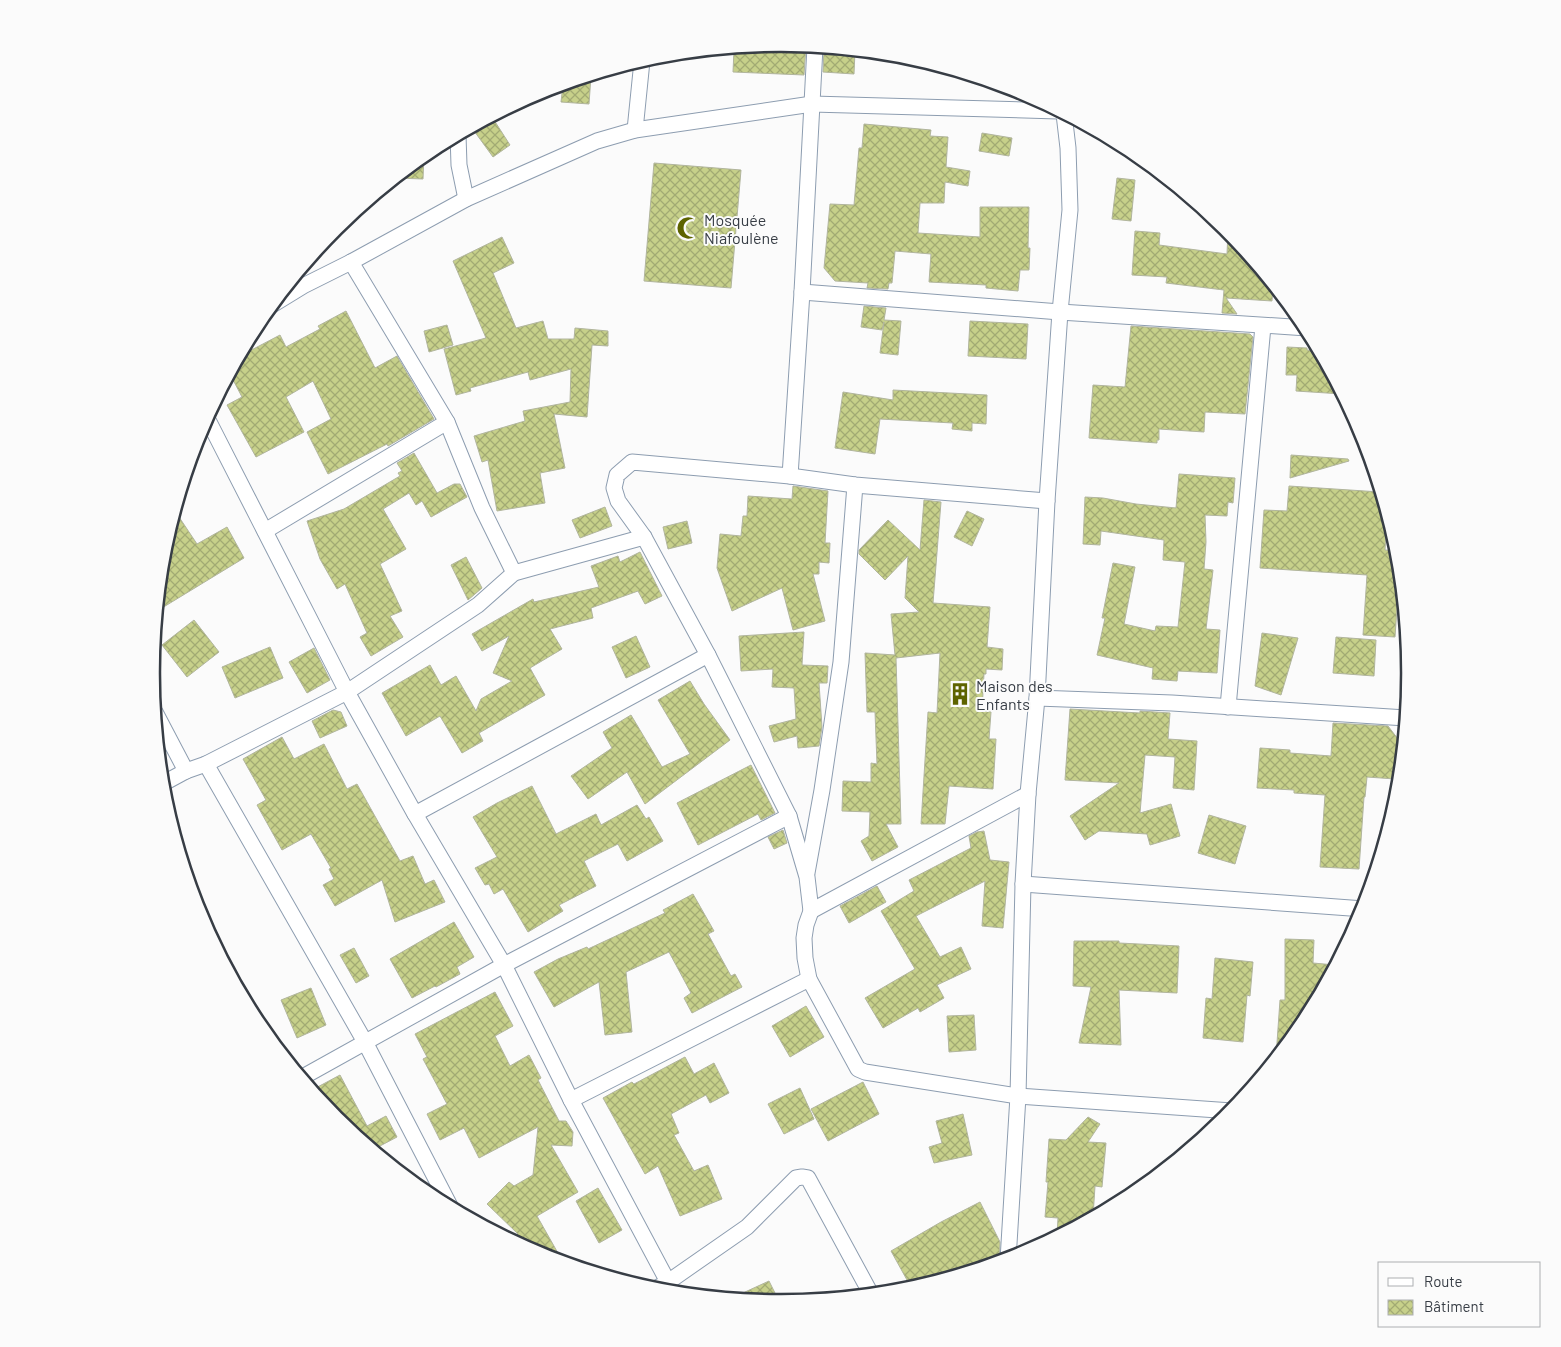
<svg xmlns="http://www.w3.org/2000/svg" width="1561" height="1347" viewBox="0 0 1561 1347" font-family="Barlow,sans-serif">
<defs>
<pattern id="building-cross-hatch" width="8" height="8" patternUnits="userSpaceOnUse" patternTransform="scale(1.25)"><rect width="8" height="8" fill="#c7d08a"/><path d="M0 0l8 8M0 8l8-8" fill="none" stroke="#a2aa73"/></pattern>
</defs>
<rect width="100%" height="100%" fill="#fbfbfb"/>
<!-- building -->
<g fill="url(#building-cross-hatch)" stroke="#b1b59d">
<polygon points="781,44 806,46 804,75 733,72 734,50 762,52 763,46"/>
<polygon points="824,48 855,51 854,74 823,72"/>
<polygon points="591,76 589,104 561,102 563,85"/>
<polygon points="492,117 510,145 493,157 472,128"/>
<polygon points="864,124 931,130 930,136 948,137 946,167 970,171 968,186 945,182 944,203 920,203 918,233 980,237 980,207 1029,207 1028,248 1030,248 1029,270 1020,270 1018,291 986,288 986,285 929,282 931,254 895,251 892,283 889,283 888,289 867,288 868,283 835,281 824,268 830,204 854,205 859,148 862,148"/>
<polygon points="982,133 1012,138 1009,156 979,151"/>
<polygon points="424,155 423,179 396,178 412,166"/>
<polygon points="654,163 741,170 731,288 644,281"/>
<polygon points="1117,178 1135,180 1131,221 1112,219"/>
<polygon points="1135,231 1160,233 1159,245 1227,254 1228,231 1273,286 1272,301 1226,298 1237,314 1222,313 1224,290 1166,283 1167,277 1132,275"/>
<polygon points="502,237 514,263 493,273 516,328 543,321 548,339 574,339 575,328 608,331 608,346 592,345 587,417 554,414 565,468 540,473 545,503 497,511 488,460 482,462 474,436 525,421 523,411 570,402 571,369 530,380 528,372 470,388 471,391 456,395 444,349 486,338 453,261"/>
<polygon points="864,306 886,308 884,320 901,321 898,355 880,353 884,322 882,330 861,327"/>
<polygon points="346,311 375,368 397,356 434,419 388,446 387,444 328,474 307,432 331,419 313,381 286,397 304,432 256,457 227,405 242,397 230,374 240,356 280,335 286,347 320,329 318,326"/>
<polygon points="970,321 1028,324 1026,359 968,356"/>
<polygon points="447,325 453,345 429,352 424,331"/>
<polygon points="1131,326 1250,334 1253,337 1245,414 1205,412 1204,432 1159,429 1159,440 1157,440 1157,443 1089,438 1093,385 1125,387"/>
<polygon points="1287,347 1307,348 1307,350 1319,351 1342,394 1296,391 1297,375 1286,375"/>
<polygon points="893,390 987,395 986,424 972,423 972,431 952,429 953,423 880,419 875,454 835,448 843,392 893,400"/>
<polygon points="414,453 437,493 454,484 460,484 467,497 431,517 422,501 416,505 409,493 383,509 406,549 380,564 402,611 390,616 403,637 371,656 360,637 367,633 345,584 337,589 320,559 307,521 344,509 400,476 398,473 402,471 397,463"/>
<polygon points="1291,455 1348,459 1349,461 1290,478"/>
<polygon points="1179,474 1235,478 1233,503 1228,502 1227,516 1205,515 1206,542 1204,569 1213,570 1206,629 1220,630 1217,673 1178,671 1177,681 1152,679 1153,668 1097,655 1105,618 1102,618 1113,563 1135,567 1124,624 1155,631 1156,626 1178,627 1185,562 1163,560 1164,540 1101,531 1100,545 1083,544 1085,497 1103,498 1136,504 1176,508"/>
<polygon points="793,486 828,491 825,543 830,543 829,563 819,562 819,574 813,574 825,621 793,630 782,588 732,611 717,568 720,534 741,536 743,516 747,516 748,496 792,499"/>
<polygon points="1289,486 1380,492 1387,514 1385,550 1398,551 1401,578 1399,578 1395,637 1363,635 1367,575 1260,568 1264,510 1287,511"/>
<polygon points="924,500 941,502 933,603 990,607 987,647 1003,649 1002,670 986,669 986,674 984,674 982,711 991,712 989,739 996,739 993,789 949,786 945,824 921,824 928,712 937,713 940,653 896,658 901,824 886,824 898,847 872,861 861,841 869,836 870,812 842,811 843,781 871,782 871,763 877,764 875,712 867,712 865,653 895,655 891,614 919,612 905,598 908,556 885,580 859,554 859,550 888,520 920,550"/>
<polygon points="605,507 612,526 580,538 572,520"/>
<polygon points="175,511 197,544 227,527 244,558 157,611 163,550"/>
<polygon points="967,511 984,519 972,546 954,537"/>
<polygon points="687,521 692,543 668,549 663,527"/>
<polygon points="640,552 662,596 645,604 638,591 591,608 593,618 550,629 562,649 530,668 545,695 479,733 483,741 462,753 440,716 406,736 382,693 430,665 441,685 456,676 476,711 481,699 512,681 493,673 509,636 482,651 472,634 533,599 534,602 599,587 591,566 618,556 620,562"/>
<polygon points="466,557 482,588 468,600 451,565"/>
<polygon points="194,620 219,652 187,677 162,645"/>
<polygon points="804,632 802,665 828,666 827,683 819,683 822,727 819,746 798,748 797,736 774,742 769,726 796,719 794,688 772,687 773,669 741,671 739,636"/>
<polygon points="1262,633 1298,638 1281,695 1255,686"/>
<polygon points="636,636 650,667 626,678 612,647"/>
<polygon points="1336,637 1376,640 1374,676 1333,673"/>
<polygon points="270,647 283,678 235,698 222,667"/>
<polygon points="314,648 330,680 307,693 289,662"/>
<polygon points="690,681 704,704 730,740 645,804 627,772 588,799 571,776 612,748 603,732 631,715 662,767 690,754 658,700"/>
<polygon points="1070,709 1140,713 1140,711 1170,713 1168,739 1197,741 1194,790 1173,788 1175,757 1145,755 1140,813 1171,804 1180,836 1150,845 1147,834 1099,831 1085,840 1070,816 1119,783 1065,780"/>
<polygon points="333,710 341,712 347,726 320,738 312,721"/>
<polygon points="1333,723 1388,726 1398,739 1395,779 1367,777 1365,797 1364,797 1359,869 1320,867 1325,795 1294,793 1294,790 1257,788 1260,748 1290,750 1290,753 1331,756"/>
<polygon points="282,737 294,759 324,744 347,789 357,784 400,861 413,856 425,884 434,880 445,902 395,922 382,880 335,906 323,885 334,879 329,869 331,868 311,834 282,850 257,805 266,800 243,759"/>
<polygon points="751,765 775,813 761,820 758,814 698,845 677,803"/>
<polygon points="532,786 556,834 596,814 601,825 637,805 646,819 649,817 663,841 627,861 618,844 584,861 596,886 559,905 563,911 528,932 503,889 494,894 489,884 485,885 475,868 497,857 473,817 497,803"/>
<polygon points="1209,815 1246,826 1235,864 1198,853"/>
<polygon points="783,830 787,843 774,849 768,837"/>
<polygon points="984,831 990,860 1009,862 1003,928 982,926 985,881 916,916 940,957 961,947 971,969 937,985 944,998 920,1012 918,1008 883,1028 865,998 915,969 881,911 914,891 909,880 971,848 969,836 977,832"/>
<polygon points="877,886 886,902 849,923 840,906"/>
<polygon points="693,894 714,931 708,934 731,976 735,974 742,987 692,1013 684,998 691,993 669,952 626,972 632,1032 605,1035 599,982 554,1007 534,972 558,959 587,947 588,949 665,913 663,910"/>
<polygon points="454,922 474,957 457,967 460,974 436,987 435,986 412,998 390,959"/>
<polygon points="1285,939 1314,940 1313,963 1335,965 1304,1024 1276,1057 1280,1000 1285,1000"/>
<polygon points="1074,941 1119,941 1119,943 1179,946 1177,993 1119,990 1121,1045 1079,1043 1091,987 1073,986"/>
<polygon points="354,948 369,976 356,983 340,955"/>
<polygon points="1215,958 1253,962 1250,996 1247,995 1243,1042 1203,1038 1206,998 1212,999"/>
<polygon points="311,988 326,1025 297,1038 281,1000"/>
<polygon points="495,992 513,1026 495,1036 510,1066 529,1055 541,1078 538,1080 559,1121 566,1121 573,1132 572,1146 551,1145 578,1192 537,1216 563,1262 539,1255 509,1239 518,1234 487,1204 509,1182 514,1186 533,1175 538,1127 479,1158 464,1128 440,1140 427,1114 447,1104 423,1059 427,1057 415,1034"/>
<polygon points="806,1006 824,1037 790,1057 772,1026"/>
<polygon points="974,1015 976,1050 949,1052 947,1016"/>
<polygon points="685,1057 694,1074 714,1063 729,1093 710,1103 706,1095 671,1114 679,1133 674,1135 694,1171 708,1165 722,1199 680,1216 658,1166 645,1174 603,1098 632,1082 634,1084"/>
<polygon points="340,1075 367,1126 386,1116 397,1137 378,1147 384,1159 335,1119 312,1090"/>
<polygon points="863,1082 879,1114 828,1141 811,1109"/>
<polygon points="800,1088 814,1119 784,1134 768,1104"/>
<polygon points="963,1114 972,1155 934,1163 929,1147 942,1143 936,1121"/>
<polygon points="1088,1117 1100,1124 1088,1142 1106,1143 1102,1187 1095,1186 1093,1217 1057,1236 1058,1218 1045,1217 1048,1182 1046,1182 1049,1139 1066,1140"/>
<polygon points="598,1188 622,1230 599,1243 576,1201"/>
<polygon points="980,1202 1000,1242 999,1262 912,1289 891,1251 941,1222"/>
<polygon points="769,1281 780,1303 732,1298"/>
</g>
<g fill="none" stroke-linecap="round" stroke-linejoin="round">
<defs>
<g id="minor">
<polyline points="635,130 642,61"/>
<polyline points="458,135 459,165 466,199"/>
<polyline points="351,262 447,422 482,508 514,573"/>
<polyline points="802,292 1060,312 1307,328"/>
<polyline points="272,305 303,286 351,262 466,199 597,141 635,130 812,104 1058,111"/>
<polyline points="207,418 347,692 415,814 504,965 571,1100 668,1282"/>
<polyline points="790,476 802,292 815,47"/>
<polyline points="1047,501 855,485 790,476 632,462 617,475 614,488 618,501 644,537 708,655 789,816 807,877 811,911 806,925 804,938 805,958 809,979 858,1069 865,1072 1018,1096 1232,1111"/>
<polyline points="265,531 447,422"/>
<polyline points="1037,698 1172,703 1406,718"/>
<polyline points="1228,707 1263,326"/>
<polyline points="155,712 186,771"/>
<polyline points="206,764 365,1042 451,1208"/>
<polyline points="162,784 186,771 206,764 347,692 478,605 514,573 644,537"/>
<polyline points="415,814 708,655"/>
<polyline points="807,873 822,790 841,662 855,485"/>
<polyline points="1023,884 1364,909"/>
<polyline points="811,911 1028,794"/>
<polyline points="301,1078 504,965 789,816"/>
<polyline points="571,1100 809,979"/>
<polyline points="1008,1260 1018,1096 1023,884 1028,794 1037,698 1047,501 1060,312 1070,210 1068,148 1064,114"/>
<polyline points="653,1290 668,1282 747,1227 796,1178 802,1177 808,1178 871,1294"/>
</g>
</defs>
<!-- minor casing -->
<use href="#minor" stroke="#8d9db0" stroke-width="17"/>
<!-- minor -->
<use href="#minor" stroke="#fff" stroke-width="15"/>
</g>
<!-- icons -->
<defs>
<symbol id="mosque-bare" viewBox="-9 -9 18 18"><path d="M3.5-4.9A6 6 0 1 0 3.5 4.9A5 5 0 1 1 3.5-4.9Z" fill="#5d6300" stroke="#fbfbfb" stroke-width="2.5" paint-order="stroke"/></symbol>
<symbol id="building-bare" viewBox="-9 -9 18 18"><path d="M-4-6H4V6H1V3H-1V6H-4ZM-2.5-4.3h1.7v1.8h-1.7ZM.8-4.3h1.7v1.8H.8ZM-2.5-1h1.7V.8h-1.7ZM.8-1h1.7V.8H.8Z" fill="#5d6300" stroke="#fbfbfb" stroke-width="2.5" paint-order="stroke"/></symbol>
</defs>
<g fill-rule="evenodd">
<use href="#mosque-bare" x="672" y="212" width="32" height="32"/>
<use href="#building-bare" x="944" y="678" width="32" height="32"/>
</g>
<g text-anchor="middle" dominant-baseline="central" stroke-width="4" stroke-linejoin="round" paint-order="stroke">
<!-- poi labels -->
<g font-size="16" fill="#373d45" stroke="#fbfbfb" text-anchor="start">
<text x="704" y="219">Mosquée<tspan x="704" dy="18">Niafoulène</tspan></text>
<text x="976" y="685">Maison des<tspan x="976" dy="18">Enfants</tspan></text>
</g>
</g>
<!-- crop -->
<path d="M0 0H1561V1347H0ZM780 52H781A620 620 0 0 1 1401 672V674A620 620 0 0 1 781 1294H780A620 620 0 0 1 160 674V672A620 620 0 0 1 780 52Z" fill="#fbfbfb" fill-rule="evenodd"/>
<path fill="none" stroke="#373d45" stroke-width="2.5" d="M780 52H781A620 620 0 0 1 1401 672V674A620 620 0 0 1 781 1294H780A620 620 0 0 1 160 674V672A620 620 0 0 1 780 52Z"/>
<!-- legend -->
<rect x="1378" y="1262" width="162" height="65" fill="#fbfbfb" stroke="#adafb2"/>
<rect x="1388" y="1278" width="25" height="8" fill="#ffffff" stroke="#adafb2"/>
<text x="1424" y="1287" font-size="15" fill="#373d45">Route</text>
<rect x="1388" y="1300" width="25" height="15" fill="url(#building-cross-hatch)" stroke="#adafb2"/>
<text x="1424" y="1312" font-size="15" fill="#373d45">Bâtiment</text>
</svg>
